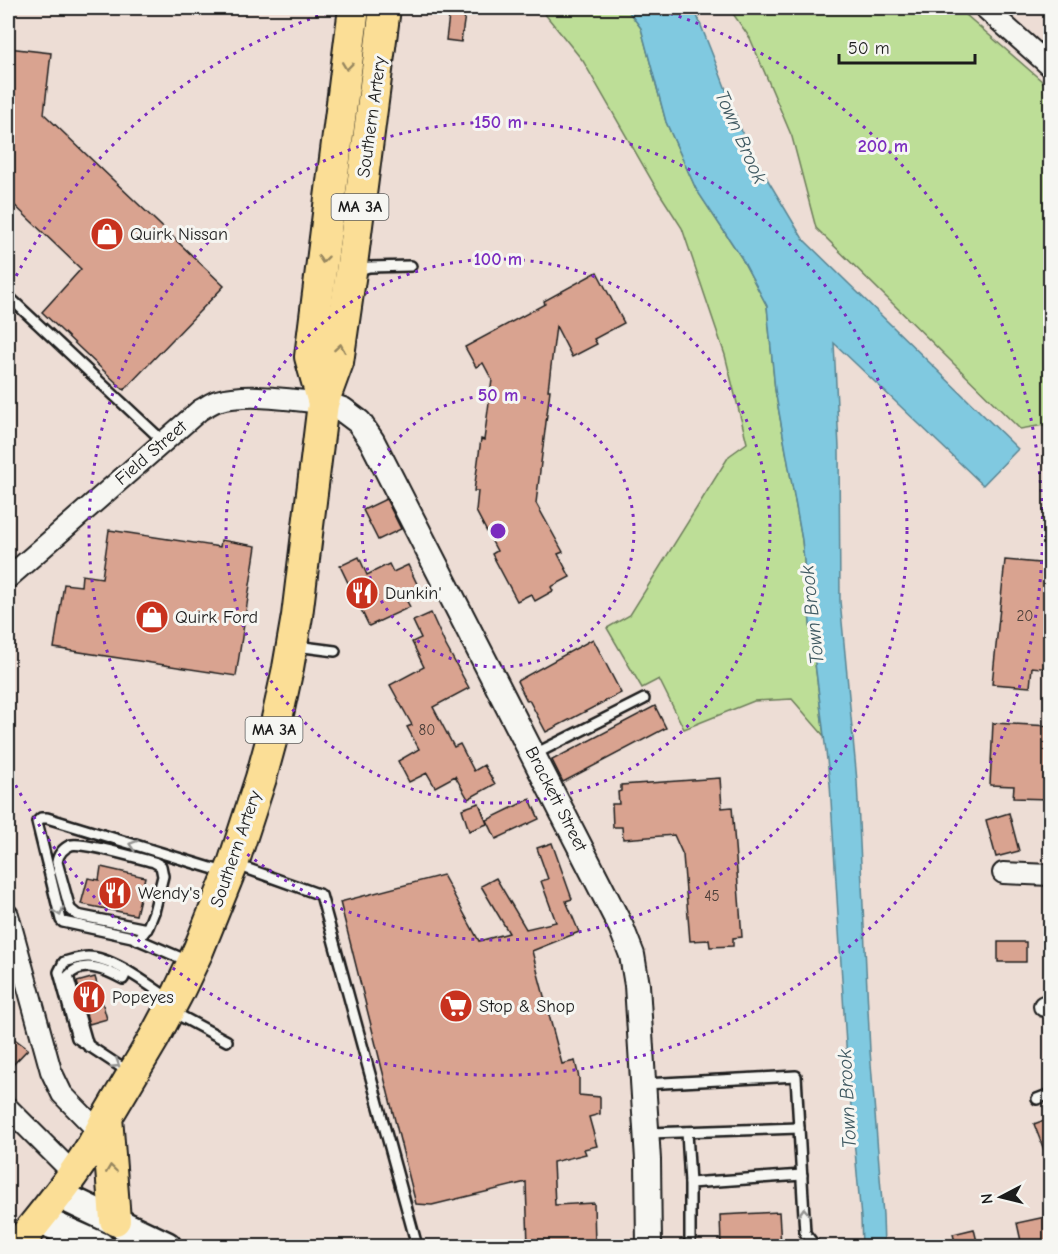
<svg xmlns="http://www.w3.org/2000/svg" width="1058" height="1254" viewBox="0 0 1058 1254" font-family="'Comic Neue',sans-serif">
<rect width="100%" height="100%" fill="#edddd5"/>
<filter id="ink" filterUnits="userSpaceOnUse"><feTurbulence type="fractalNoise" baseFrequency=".0167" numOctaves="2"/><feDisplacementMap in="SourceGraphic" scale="12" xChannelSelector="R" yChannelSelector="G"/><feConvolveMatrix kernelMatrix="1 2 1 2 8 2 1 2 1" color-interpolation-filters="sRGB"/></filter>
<g filter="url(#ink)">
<!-- green -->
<g fill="#bdde97" stroke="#6c7d5a" stroke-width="1.5">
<polygon points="540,8 626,8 641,28 666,122 696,189 741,257 767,306 775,390 802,540 810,623 824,736 792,699 754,701 684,729 659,679 642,688 607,628 630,615 729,456 747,443 725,355 682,228 655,186 583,61"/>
<polygon points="729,8 958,8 1050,88 1050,424 1020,429 816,228 792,137 750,38"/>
</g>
<!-- water -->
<polygon fill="#80c9e0" stroke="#588492" stroke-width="1.5" points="626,8 694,8 717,66 747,145 803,239 1018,449 983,485 834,343 839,448 840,601 857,781 870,1051 883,1215 884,1246 862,1246 861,1218 847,1061 830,784 810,623 802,540 775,390 767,306 741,257 696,189 666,122 641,28"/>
<!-- building -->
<g fill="#d9a390" stroke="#1c1c1c" stroke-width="1.5">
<polygon points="450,8 466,8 461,42 446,40"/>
<polygon points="8,48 51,53 44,114 224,286 124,390 42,312 81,269 8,199"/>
<polygon points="597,272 624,323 594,339 597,344 572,357 556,326 548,390 550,390 536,503 563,552 558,554 570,577 551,587 553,591 535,601 531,594 517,601 492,554 497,551 476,511 478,491 474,491 481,439 484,440 492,380 483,363 476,367 465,347 545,304 544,301"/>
<polygon points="386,499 401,529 378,540 363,510"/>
<polygon points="109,530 220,547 221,540 256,546 236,676 54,648 64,584 81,586 82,575 102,578"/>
<polygon points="359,557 367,575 389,564 393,572 408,565 418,586 403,594 410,607 369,626 340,566"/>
<polygon points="1005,560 1050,564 1050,669 1032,667 1030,687 992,684"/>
<polygon points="431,613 445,644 469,688 433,707 454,747 460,744 474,771 484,765 495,784 468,799 455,776 435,787 427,773 409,782 398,761 419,749 407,727 412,725 390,685 424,667 412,642 421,638 413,621"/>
<polygon points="593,639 621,693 546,732 529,700 527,701 517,681"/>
<polygon points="655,706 666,728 563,782 552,760"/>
<polygon points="993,723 1050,726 1050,799 1013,798 1014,786 990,785"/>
<polygon points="720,778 722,808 732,807 742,937 733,938 733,946 710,947 709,940 690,941 683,855 674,835 623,839 622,827 613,827 612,804 619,804 618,792 621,791 621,785"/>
<polygon points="530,799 539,819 496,839 487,820"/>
<polygon points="479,803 487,824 469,831 462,809"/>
<polygon points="1009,813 1019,851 996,857 986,820"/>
<polygon points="552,843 572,899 566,901 579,932 532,951 562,1064 575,1061 579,1078 579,1095 600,1097 600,1114 589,1117 597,1146 584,1149 586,1154 553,1162 555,1205 594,1203 595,1246 528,1246 526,1182 432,1205 416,1204 340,902 443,875 479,941 509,933 481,886 496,878 526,929 556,922 541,881 548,879 537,848"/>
<polygon points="101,867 145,877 136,915 81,904 88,878 99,880"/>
<rect x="998" y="942" width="28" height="20"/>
<polygon points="95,977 107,1019 89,1024 77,982"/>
<polygon points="8,1034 28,1049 8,1070"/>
<polygon points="1050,1118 1050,1163 1049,1163 1034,1124"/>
<polygon points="779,1212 781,1246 721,1246 720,1215"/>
<polygon points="1050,1216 1050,1246 1022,1246 1017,1223"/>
<polygon points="974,1229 978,1246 956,1246 953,1234"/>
</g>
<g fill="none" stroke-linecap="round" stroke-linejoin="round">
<defs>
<g id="service">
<polyline points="356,271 369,267 411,266"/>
<polyline points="8,296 164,442"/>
<polyline points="296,646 335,651"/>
<polyline points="533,755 644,699"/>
<polyline points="237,865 321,895 417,1246"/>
<path d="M138 940 148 927 154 912 163 876 161 866 154 862C138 858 83 842 71 845 63 848 58 855 57 862L70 909 77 915 147 929"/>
<polyline points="188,961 132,937 63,922 61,920 37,822 41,818 47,818 224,872"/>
<polyline points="173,1012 227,1041"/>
<path d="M88 1046 68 976C83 959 107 970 123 979L127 971"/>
<path d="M130 1073 77 1038 59 972 64 962C72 960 80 957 88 957 113 957 150 986 171 1000"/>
<polyline points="644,1084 796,1076 805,1233 815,1246"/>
<polyline points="1037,1099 1050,1094"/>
<polyline points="8,1132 19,1119"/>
<polyline points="687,1132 690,1183"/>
<polyline points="649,1133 799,1128"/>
<polyline points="690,1246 690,1183 802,1175"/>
</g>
<g id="minor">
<polyline points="985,8 1050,66"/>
<path d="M8 578 200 410C206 407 211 403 217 401 249 392 290 400 323 403"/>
<polyline points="1003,873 1050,875"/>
<polyline points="8,915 51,1071 62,1094 100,1133"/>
<polyline points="1044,1006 1050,1006"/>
<polyline points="8,1108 73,1173"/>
</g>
<polyline id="tertiary" points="323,403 343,410 359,422 372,441 621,927 632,955 637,985 648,1160 649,1246"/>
<g id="secondary">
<polyline points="58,1194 167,1246"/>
<polyline points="39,1219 100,1246"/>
</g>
<g id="primary">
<polyline points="323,403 310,357 354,8"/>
<polyline points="107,1117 115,1220"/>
<path d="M17 1246C48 1207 87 1162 107 1117L154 1038 178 993 198 951 233 864 261 778 276 723 288 668 297 616 323 403 338 362 351 272 385 8"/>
</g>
</defs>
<!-- service casing -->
<use href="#service" stroke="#1c1c1c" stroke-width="14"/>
<!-- minor casing -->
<use href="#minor" stroke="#1c1c1c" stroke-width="24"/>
<!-- tertiary casing -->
<use href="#tertiary" stroke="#1c1c1c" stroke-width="28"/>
<!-- secondary casing -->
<use href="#secondary" stroke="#1c1c1c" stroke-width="32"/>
<!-- primary casing -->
<use href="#primary" stroke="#1c1c1c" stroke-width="34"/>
<!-- service -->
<use href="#service" stroke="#f6f6f2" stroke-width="9"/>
<!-- minor -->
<use href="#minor" stroke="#f6f6f2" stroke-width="20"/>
<!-- tertiary -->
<use href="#tertiary" stroke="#f6f6f2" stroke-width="24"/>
<!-- secondary -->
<use href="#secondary" stroke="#f6f6f2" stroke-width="27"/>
<!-- primary -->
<use href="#primary" stroke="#fbde96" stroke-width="30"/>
</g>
<!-- one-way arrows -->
<defs><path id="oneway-chevron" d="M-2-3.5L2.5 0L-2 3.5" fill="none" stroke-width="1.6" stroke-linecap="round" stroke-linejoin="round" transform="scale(1.5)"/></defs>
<g stroke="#97875f">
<use href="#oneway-chevron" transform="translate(347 66) rotate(97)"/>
<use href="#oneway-chevron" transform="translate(323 259) rotate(97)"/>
<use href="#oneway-chevron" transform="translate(340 348) rotate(-81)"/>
<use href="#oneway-chevron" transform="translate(111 1169) rotate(-98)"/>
</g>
<g stroke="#949492">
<use href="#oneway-chevron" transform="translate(133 845) rotate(-163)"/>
<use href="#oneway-chevron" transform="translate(59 912) rotate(71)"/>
<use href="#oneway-chevron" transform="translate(116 1064) rotate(33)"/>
<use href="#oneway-chevron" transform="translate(804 1212) rotate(-93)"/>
</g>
</g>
<!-- distance rings -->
<g fill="none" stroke="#7b2cbf" stroke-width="3" stroke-dasharray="3 6">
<circle cx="498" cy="531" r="136"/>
<circle cx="498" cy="531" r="272"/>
<circle cx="498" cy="531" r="409"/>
<path d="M8 292A545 545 0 0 1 343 8M653 8A545 545 0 1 1 8 770"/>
</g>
<!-- icons -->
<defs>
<symbol id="shop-disc" viewBox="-11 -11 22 22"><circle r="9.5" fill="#c8321e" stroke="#f6f6f2"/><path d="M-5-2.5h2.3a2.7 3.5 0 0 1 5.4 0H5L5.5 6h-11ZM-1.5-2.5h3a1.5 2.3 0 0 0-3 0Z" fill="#fff"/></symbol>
<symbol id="restaurant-disc" viewBox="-11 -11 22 22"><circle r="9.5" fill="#c8321e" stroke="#f6f6f2"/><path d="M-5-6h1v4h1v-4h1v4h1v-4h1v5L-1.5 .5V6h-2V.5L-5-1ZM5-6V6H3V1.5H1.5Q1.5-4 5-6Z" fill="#fff"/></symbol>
<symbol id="supermarket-disc" viewBox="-11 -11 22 22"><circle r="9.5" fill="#c8321e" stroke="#f6f6f2"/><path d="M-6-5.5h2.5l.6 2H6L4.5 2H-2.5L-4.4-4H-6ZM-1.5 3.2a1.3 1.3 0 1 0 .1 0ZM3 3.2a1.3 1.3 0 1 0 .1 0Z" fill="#fff"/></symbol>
</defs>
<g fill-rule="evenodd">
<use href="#shop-disc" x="88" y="215" width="38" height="38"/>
<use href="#restaurant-disc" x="343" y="574" width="38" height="38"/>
<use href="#shop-disc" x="133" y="598" width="38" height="38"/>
<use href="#restaurant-disc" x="96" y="874" width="38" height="38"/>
<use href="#restaurant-disc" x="70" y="978" width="38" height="38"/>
<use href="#supermarket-disc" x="437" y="987" width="38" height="38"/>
</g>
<g text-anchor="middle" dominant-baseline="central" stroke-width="6" stroke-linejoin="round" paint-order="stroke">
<!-- number labels -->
<g font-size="15" fill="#4b3e39">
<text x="1025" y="616">20</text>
<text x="427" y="730">80</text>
<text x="712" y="896">45</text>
</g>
<!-- shield labels -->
<g fill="#f6f6f2" stroke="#5d5d5c" stroke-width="1.5">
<rect x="331.5" y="194" width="57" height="26" rx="4.5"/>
<rect x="245.5" y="717" width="57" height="26" rx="4.5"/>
</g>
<g font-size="16" font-weight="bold" fill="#1c1c1c">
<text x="360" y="207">MA 3A</text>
<text x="274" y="730">MA 3A</text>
</g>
<!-- street labels -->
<g font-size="18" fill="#1c1c1c" stroke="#f6f6f2">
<text transform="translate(372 117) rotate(-82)">Southern Artery</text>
<text transform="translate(151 453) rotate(-41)">Field Street</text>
<text transform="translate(556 799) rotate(63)">Brackett Street</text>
<text transform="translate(236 849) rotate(-71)">Southern Artery</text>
</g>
<!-- poi labels -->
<g font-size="18" fill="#1c1c1c" stroke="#f6f6f2" text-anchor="start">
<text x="130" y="234">Quirk Nissan</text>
<text x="385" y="593">Dunkin'</text>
<text x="175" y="617">Quirk Ford</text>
<text x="138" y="893">Wendy's</text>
<text x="112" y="997">Popeyes</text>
<text x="479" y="1006">Stop &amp; Shop</text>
</g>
<!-- water labels -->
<g font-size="20" font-style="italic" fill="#3f5961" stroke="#f6f6f2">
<text transform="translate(741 137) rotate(66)">Town Brook</text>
<text transform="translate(812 615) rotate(-96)">Town Brook</text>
<text transform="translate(847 1099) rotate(-93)">Town Brook</text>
</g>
</g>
<circle cx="498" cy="531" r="9" fill="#7b2cbf" stroke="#f6f6f2" stroke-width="3"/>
<g font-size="18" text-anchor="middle" font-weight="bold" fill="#7b2cbf" stroke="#f6f6f2" stroke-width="6" stroke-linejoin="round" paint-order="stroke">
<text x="498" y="128">150 m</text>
<text x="883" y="152">200 m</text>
<text x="498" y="265">100 m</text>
<text x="498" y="401">50 m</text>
</g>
<!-- margin -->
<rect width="1058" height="1254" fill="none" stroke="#f6f6f2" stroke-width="30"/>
<rect x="15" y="15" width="1028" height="1224" fill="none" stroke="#1c1c1c" stroke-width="2" filter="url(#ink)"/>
<!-- north arrow -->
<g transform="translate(1001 1197) rotate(263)" stroke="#f6f6f2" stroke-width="4.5" paint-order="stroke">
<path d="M0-4.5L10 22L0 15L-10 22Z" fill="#1c1c1c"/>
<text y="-9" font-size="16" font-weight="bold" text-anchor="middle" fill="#1c1c1c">N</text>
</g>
<!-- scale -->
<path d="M839 54v9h136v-9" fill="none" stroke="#1c1c1c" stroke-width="3"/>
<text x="848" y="54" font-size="18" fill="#1c1c1c" stroke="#f6f6f2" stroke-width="4.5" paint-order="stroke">50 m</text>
</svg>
